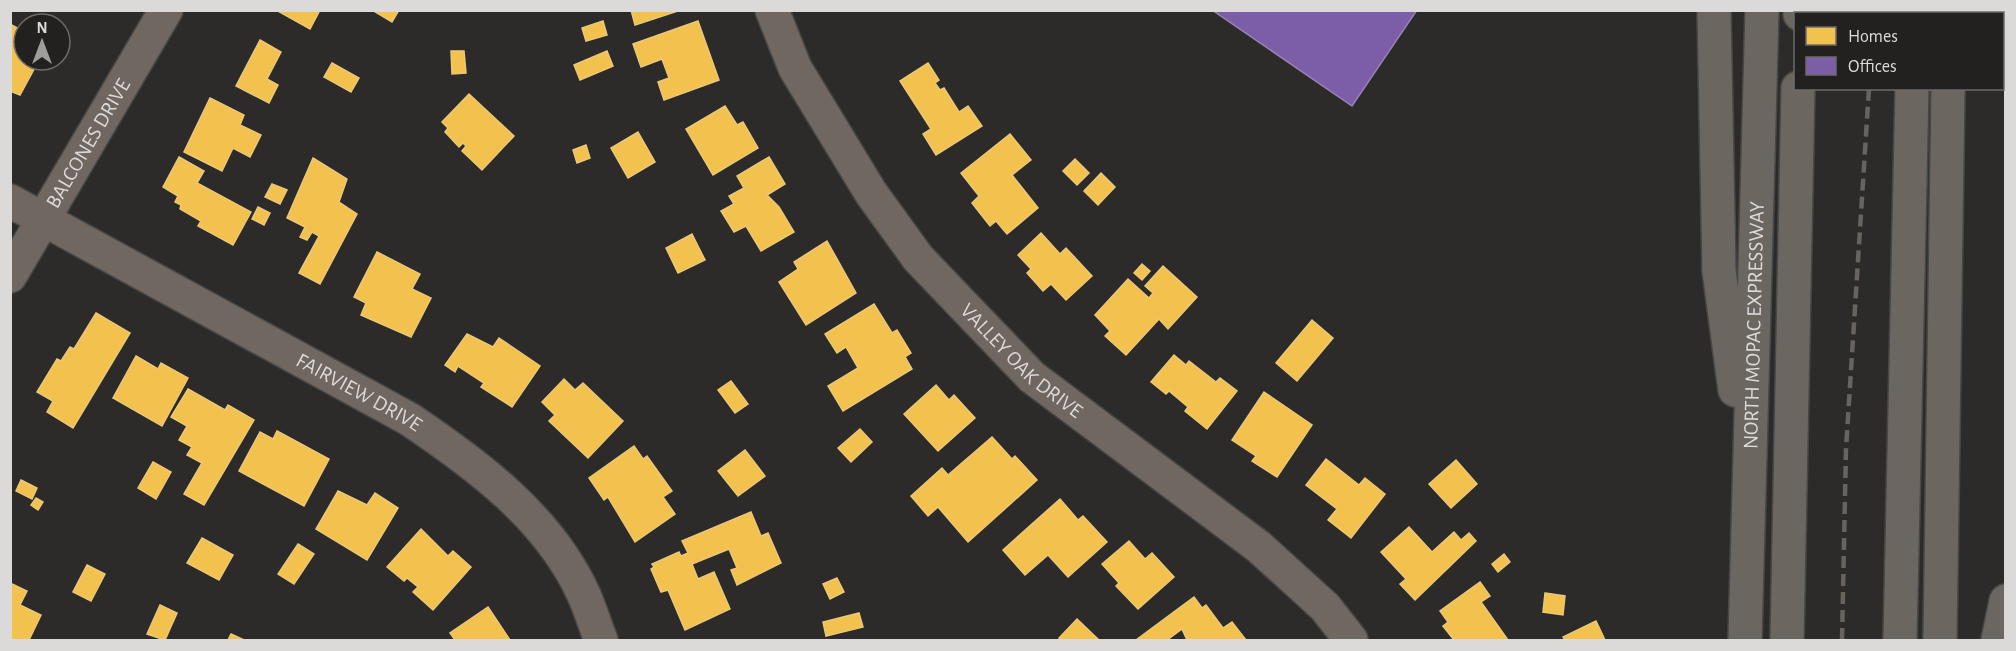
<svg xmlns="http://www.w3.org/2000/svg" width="2016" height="651" viewBox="0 0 2016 651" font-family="'Alegreya Sans',sans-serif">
<rect width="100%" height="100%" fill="#2c2b29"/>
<!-- homes -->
<g fill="#f2c14e" stroke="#ebc878" stroke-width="1.5">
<polygon points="276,10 320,10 310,29"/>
<polygon points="372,10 399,10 392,22"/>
<polygon points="631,10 678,10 678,11 635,25"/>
<polygon points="603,21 607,35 586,41 582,28"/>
<polygon points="698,21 719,80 664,100 658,82 669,78 662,59 641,67 633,44"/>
<polygon points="10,24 24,32 24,60 39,60 20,95 10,91"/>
<polygon points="260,40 281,52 267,79 278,85 269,103 236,86"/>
<polygon points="451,51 464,51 466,73 452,74"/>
<polygon points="607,51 613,66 580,80 574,65"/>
<polygon points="332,63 359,78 351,92 324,77"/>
<polygon points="928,63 939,80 935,83 940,90 944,88 959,112 968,106 982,126 936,155 923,134 931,129 900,81"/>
<polygon points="469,94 514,136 482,170 462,151 466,146 463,143 459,147 445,132 448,128 442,122"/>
<polygon points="210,98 244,115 240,125 261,135 250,157 233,148 222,171 184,152"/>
<polygon points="725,106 737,125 743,122 758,148 713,175 686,129"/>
<polygon points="638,132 655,162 628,178 611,148"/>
<polygon points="1010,134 1031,160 1012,175 1038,208 1007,234 996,221 990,226 972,203 979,196 961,173"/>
<polygon points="586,145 590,158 577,163 573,150"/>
<polygon points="179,157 204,171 197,183 251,212 233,245 198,226 201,221 180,209 181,205 175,202 178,196 163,187"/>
<polygon points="769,157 785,184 767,195 779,207 794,232 761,251 746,226 734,232 721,211 734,204 729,196 744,188 737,176"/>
<polygon points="313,158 347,179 339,202 357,214 320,284 299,273 319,236 312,232 307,240 300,237 305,227 287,218"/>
<polygon points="1075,159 1089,173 1077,185 1063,171"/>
<polygon points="1101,173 1115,187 1098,205 1084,191"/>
<polygon points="272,184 287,190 280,204 265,197"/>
<polygon points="258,207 270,213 264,225 252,219"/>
<polygon points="1041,233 1060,254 1066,248 1092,276 1066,300 1051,284 1043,291 1027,273 1031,269 1018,255"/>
<polygon points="692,234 705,260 678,273 666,248"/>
<polygon points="827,241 856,293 806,325 779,282 798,269 794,262"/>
<polygon points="377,252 420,274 412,289 431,298 411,337 361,315 366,303 354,297"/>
<polygon points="1142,264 1150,271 1142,280 1134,273"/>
<polygon points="1163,266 1197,297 1168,329 1159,319 1126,355 1105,336 1110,331 1095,315 1128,279 1149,298 1153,293 1145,286"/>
<polygon points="874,304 892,333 897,330 911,353 905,357 912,369 843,411 828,386 858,368 846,347 837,353 825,334"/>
<polygon points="96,313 130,333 73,428 47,412 53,401 37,392 57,359 61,361 70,347 74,349"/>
<polygon points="1312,320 1333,338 1297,381 1276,363"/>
<polygon points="467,334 493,347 499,338 540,366 512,407 481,387 484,383 458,366 455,372 445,365"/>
<polygon points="1174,355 1186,365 1189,361 1216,382 1220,378 1237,391 1207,429 1185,411 1188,407 1169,391 1166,394 1151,382"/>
<polygon points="136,356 158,369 161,363 188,378 162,426 113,398"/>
<polygon points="564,379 575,390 583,383 623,421 588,458 549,421 555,415 542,402"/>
<polygon points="731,381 748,404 735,413 718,390"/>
<polygon points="936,385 949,400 954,395 975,418 938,451 904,414"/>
<polygon points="188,389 225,410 228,405 254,420 204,505 184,494 202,463 187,455 192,447 179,440 187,426 171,417"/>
<polygon points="1264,392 1312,425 1277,477 1252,461 1256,456 1232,440"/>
<polygon points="860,429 872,442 851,462 838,448"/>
<polygon points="277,431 329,459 304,506 239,471 260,432 273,439"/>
<polygon points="992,437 1012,459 1015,456 1037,480 968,542 938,507 928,516 911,496 942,468 948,475"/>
<polygon points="634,446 643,459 647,456 672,491 663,497 675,514 635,542 608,497 604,500 589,478"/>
<polygon points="745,450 765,476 738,496 718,471"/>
<polygon points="1326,459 1359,485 1365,478 1385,494 1351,538 1328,520 1337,509 1306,485"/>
<polygon points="1456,460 1477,484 1451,508 1429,484"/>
<polygon points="153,462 171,472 156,499 138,488"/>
<polygon points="21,480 37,488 32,499 16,491"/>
<polygon points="338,491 367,505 375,493 398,508 367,560 316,529"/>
<polygon points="36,498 43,502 38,510 31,505"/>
<polygon points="1060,499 1078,520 1083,516 1107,542 1068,577 1048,555 1025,575 1003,550"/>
<polygon points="751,512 761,536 768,533 781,563 737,585 731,570 737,568 729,549 692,564 698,579 714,572 730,609 685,630 668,590 661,592 651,569 654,567 652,564 679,552 681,556 688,553 682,541"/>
<polygon points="1409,527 1432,552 1454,532 1461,540 1469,533 1476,541 1415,600 1400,584 1406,579 1381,552"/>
<polygon points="421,529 448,556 453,551 471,567 433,610 413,592 418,587 407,578 404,581 387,567"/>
<polygon points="202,538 233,555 219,580 187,563"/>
<polygon points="1129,541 1145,559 1152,553 1174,577 1138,609 1116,586 1119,583 1102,564"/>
<polygon points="298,544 314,554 294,584 278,574"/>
<polygon points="1504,554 1510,562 1498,572 1492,564"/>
<polygon points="87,565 105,574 91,601 73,592"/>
<polygon points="837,578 844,592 830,599 823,584"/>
<polygon points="1480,582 1490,596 1481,602 1508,640 1454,640 1443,626 1448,622 1440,611"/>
<polygon points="10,583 27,591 20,605 41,615 29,640 10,640"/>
<polygon points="1545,593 1565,596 1563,615 1543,612"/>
<polygon points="1194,597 1202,608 1206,605 1223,628 1232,622 1246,640 1187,640 1182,629 1167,640 1136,640"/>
<polygon points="160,605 177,613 165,640 147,634"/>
<polygon points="488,607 510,640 455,640 450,633"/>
<polygon points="859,613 863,627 826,636 823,622"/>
<polygon points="1077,619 1099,640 1062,640 1059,638"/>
<polygon points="1596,621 1605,640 1565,640 1563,637"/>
<polygon points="231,634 244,640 228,640"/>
</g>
<!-- offices -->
<polygon fill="#7b5ea7" stroke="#9883b6" stroke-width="1.5" points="1212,10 1417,10 1352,106"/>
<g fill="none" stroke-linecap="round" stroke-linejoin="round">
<defs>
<g id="minor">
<path id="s1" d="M772 10 795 68 871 193 918 258 1032 377 1259 547 1325 607 1351 640"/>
<path id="s2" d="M10 201 409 419C476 464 548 517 583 593 590 608 595 625 601 640"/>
<path id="s3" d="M10 276 166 10"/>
</g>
<g id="highway">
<polyline points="1714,10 1719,271 1735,390"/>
<polyline points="1800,14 1800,10"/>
<polyline points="1914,14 1914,10"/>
<polyline points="1949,14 1949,10"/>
<path id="s4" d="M1745 640 1762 10"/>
<polyline points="1787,640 1798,88"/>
<polyline points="1900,640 1912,88"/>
<polyline points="1940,640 1948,88"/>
<polyline points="1998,640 2006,601"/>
</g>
</defs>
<!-- minor casing -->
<use href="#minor" stroke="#474746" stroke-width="36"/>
<!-- highway casing -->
<use href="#highway" stroke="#474746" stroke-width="36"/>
<!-- minor -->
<use href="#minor" stroke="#706761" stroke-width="33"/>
<!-- highway -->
<use href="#highway" stroke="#6c6661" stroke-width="33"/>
<!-- rail -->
<g stroke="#68635f" stroke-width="4.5" stroke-dasharray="12 6" stroke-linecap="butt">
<polyline points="1874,14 1875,10"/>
<polyline points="1842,640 1846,449 1869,88"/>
</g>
</g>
<g text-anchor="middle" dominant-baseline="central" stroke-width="6" stroke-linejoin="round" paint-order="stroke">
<!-- street labels -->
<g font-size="21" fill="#dcdad9" stroke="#23211f">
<text stroke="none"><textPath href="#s3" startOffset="154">BALCONES DRIVE</textPath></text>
<text stroke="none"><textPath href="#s4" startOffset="315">NORTH MOPAC EXPRESSWAY</textPath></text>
<text stroke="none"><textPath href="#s1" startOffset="435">VALLEY OAK DRIVE</textPath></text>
<text stroke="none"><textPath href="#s2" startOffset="398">FAIRVIEW DRIVE</textPath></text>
</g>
</g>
<!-- border -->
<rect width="2016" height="651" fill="none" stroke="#dcdad9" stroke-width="24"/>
<!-- legend -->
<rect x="1794" y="12" width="210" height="78" fill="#23211f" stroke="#6d6b69" stroke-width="1.5"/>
<rect x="1806" y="27" width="30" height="18" fill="#f2c14e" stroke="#6d6b69" stroke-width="1.5"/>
<text x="1848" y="42" font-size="18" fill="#dcdad9">Homes</text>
<rect x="1806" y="57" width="30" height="18" fill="#7b5ea7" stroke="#6d6b69" stroke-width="1.5"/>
<text x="1848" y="72" font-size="18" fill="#dcdad9">Offices</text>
<!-- north arrow -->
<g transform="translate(42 42)"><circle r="28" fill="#23211f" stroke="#6d6b69" stroke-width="1.5"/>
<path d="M0-4.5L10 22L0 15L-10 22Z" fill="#9e9d9b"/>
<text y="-9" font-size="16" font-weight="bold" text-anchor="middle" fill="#dcdad9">N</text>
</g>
</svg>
